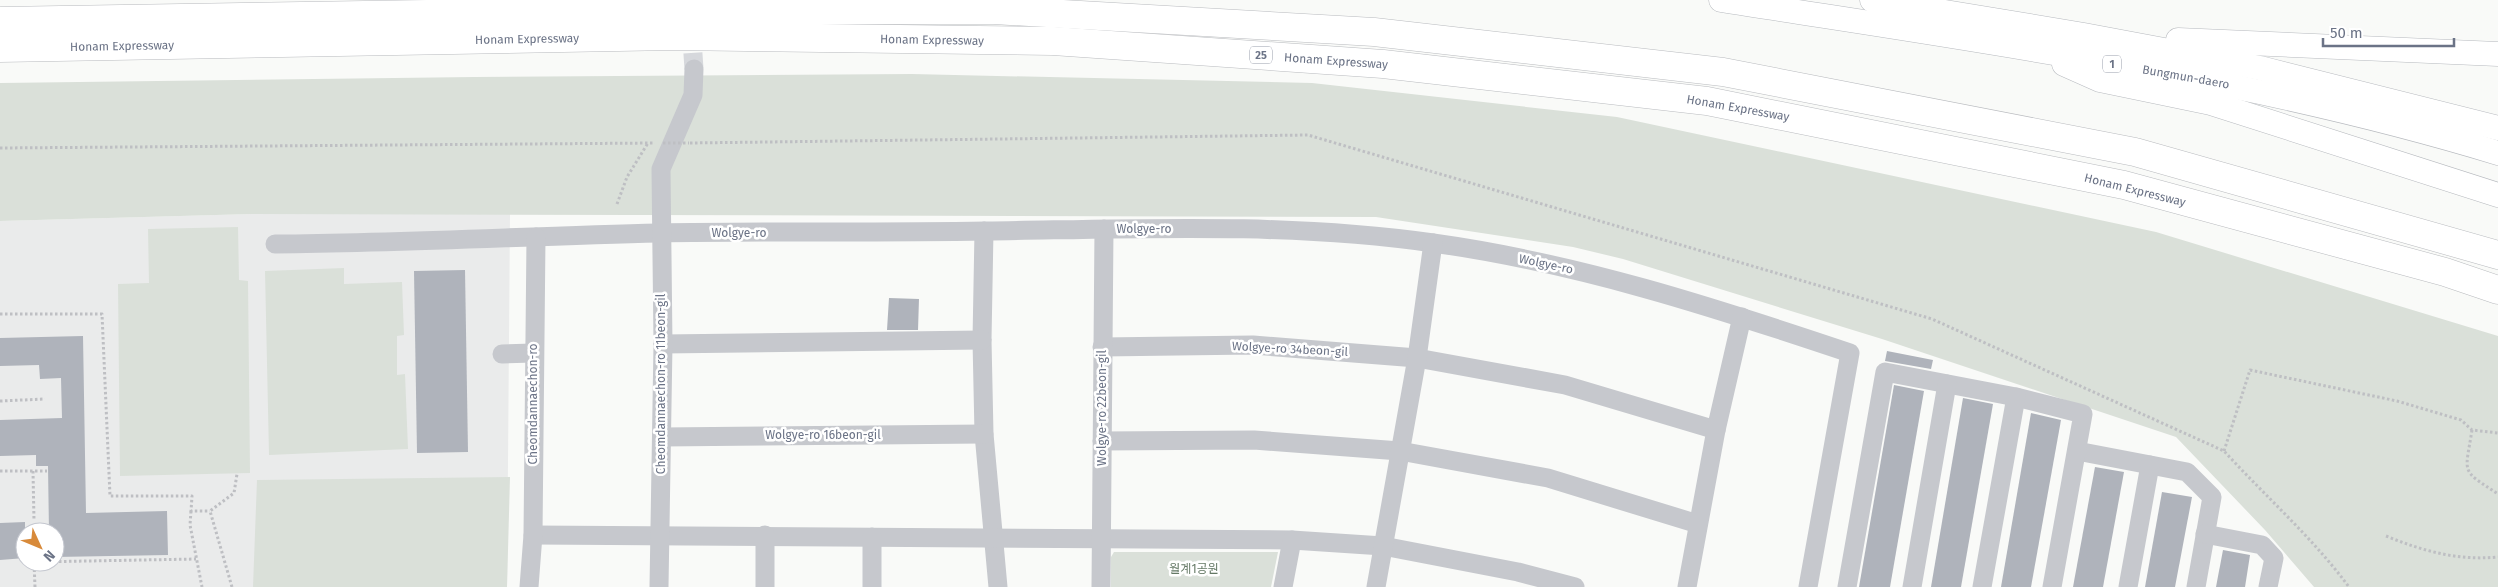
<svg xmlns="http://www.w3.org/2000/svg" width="2498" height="587" viewBox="0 0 2498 587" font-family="'Fira Sans','Noto Sans KR',sans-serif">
<rect width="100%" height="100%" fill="#f9faf8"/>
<!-- built -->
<path fill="#eaebeb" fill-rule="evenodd" d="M252 214H510L507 587H0V221ZM25 532H55V562H25Z"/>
<!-- green -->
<g fill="#dae0d9">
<polygon points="912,74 1312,83 1617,117 2156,232 2498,336 2498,587 2314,587 2265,530 2176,437 1882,339 1623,259 1573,247 1376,217 252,214 0,221 0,83 474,77"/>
<polygon points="238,227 239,280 248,281 250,473 120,476 118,284 149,283 148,229"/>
<polygon points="344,268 344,284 402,282 404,335 397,336 397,375 405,374 408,449 269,455 265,271"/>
<polygon points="510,477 507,587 253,587 257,480"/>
<polygon points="1114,552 1278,552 1271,587 1111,587 1111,557"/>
</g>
<!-- building -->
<g fill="#afb3bb">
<polygon points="465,270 468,452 417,453 414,271"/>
<polygon points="889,298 919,299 918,330 887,330"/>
<polygon points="83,336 86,513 167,511 168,555 55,557 55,532 49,532 48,466 36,466 36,455 0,456 0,420 62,418 61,378 40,379 39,365 0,366 0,338"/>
<polygon points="1887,351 1933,360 1931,369 1885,361"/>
<polygon points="1894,385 1924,391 1890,587 1859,587"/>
<polygon points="1963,398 1993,404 1961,587 1931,587"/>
<polygon points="2031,413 2061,420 2031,587 2001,587"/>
<polygon points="2095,467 2124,472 2103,587 2073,587"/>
<polygon points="2162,492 2192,497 2175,587 2145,587"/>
<polygon points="25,522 25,558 0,560 0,523"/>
<polygon points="2223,550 2250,555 2245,587 2216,587"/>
</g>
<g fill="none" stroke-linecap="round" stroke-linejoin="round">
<!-- minor-tunnel -->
<polyline stroke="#d6d8dc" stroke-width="19" stroke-dasharray="19 9" stroke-linecap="butt" points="691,25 694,69"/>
<defs>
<g id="major">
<path d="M1721 0C1981 41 2245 76 2498 153"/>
<polyline points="1872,0 2084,35 2260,68 2498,128"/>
<polyline points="2178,40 2498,54"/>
<polyline points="2064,64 2100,80 2211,103 2498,195"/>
</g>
<g id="highway">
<polyline points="0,21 671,10 994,10 1374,32 1723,72 2135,152 2498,255"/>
<polyline points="0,48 673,36 1053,41 1383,64 1707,101 2124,185 2445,272 2498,290"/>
</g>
</defs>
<!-- major casing -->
<use href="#major" stroke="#b7babf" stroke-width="25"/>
<!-- highway casing -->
<use href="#highway" stroke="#b9bbbf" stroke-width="29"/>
<!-- path -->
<g stroke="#bebfc3" stroke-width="3" stroke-dasharray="2.5 2.5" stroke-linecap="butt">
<path d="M690 143 1308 135 1932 319 2224 451C2266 497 2312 537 2349 587"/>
<polyline points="0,148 655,143"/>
<polyline points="617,204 627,177 648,143"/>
<polyline points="0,314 102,314 110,496 192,496 191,511 210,511"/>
<polyline points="0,401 45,399"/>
<path d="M2472 430C2465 475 2460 469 2498 494"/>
<polyline points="2224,451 2250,370 2397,401 2461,420 2472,430 2498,433"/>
<polyline points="0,471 47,471"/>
<polyline points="33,471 34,521"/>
<polyline points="191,511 190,525 202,587"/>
<path d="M2386 536C2423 551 2458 561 2498 557"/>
<polyline points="35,587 34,562 196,559"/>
<polyline points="232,587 210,511 234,493 237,474"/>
</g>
<!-- minor -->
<g stroke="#c6c8cd" stroke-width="19">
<polyline points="984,231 982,340 984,434 998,587"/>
<path d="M275 244C403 243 531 236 659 233 768 231 877 233 986 231 1135 229 1285 222 1433 243 1577 263 1713 307 1850 353L1808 587"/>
<polyline points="663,344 982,340"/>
<polyline points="1102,347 1253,345 1417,358 1565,385 1716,430"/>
<polyline points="502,354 533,353"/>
<polyline points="662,437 984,434"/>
<polyline points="1102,441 1254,440 1400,451 1548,478 1698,524"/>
<polyline points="2077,451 2187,472 2212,497 2196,587"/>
<polyline points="2205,534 2262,545 2274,558 2268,587"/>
<polyline points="533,535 1292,540 1383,546 1518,572 1575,587"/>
<polyline points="765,535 765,587"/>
<polyline points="872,537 872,587"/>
<polyline points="529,587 533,535 536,237"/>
<polyline points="659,587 663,344 661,169 693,95 694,69"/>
<polyline points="1101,587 1104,229"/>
<polyline points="1283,587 1292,540"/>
<polyline points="1376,587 1417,358 1433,243"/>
<polyline points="1687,587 1716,430 1742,317"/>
<polyline points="1847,587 1885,372 2016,397 2083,414 2052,587"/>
<polyline points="1912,587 1947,384"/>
<polyline points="1982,587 2016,397"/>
<polyline points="2128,587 2150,465"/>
</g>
<!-- major -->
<use href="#major" stroke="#fff" stroke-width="24"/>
<!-- highway -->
<use href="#highway" stroke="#fff" stroke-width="28"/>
<!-- path-bridge -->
<polyline stroke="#bebfc3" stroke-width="3" stroke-dasharray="2.5 2.5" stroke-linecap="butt" points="663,143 689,143"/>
</g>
<g text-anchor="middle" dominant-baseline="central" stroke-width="5" stroke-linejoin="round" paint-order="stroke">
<!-- shield labels -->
<g fill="#fff" stroke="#979daa" stroke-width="1">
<rect x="1250" y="46.5" width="22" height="17" rx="4"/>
<rect x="2103" y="55.5" width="18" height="17" rx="4"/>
</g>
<g font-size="11" font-weight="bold" fill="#6b7386">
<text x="1261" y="55">25</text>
<text x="2112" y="64">1</text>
</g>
<!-- street labels -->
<g font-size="12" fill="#6b7386" stroke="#fff">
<text transform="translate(527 39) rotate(-1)">Honam Expressway</text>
<text transform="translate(932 40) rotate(1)">Honam Expressway</text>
<text transform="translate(122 46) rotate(-1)">Honam Expressway</text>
<text transform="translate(1336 61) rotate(4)">Honam Expressway</text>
<text transform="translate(2186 77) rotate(10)">Bungmun-daero</text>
<text transform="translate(1738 108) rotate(10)">Honam Expressway</text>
<text transform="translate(2135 190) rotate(14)">Honam Expressway</text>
<text x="1144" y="229">Wolgye-ro</text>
<text x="739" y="233">Wolgye-ro</text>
<text transform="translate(1546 264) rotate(12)">Wolgye-ro</text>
<text transform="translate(1290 349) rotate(3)">Wolgye-ro 34beon-gil</text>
<text transform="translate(661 384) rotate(-90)">Cheomdannaechon-ro 11beon-gil</text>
<text transform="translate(533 404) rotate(-90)">Cheomdannaechon-ro</text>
<text transform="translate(1102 408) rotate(-90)">Wolgye-ro 22beon-gil</text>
<text x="823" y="435">Wolgye-ro 16beon-gil</text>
</g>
<!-- park labels -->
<g font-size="12" fill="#657966" stroke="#fff">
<text x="1194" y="569">월계1공원</text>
</g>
</g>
<!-- north arrow -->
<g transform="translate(40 547) rotate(134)"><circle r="24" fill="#ffffff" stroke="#c4c7cf"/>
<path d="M0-4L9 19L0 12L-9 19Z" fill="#d88a3a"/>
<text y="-8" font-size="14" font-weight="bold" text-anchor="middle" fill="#6b7386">N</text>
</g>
<!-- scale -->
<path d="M2323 38v8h131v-8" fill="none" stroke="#6b7386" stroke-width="2.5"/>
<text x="2330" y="38" font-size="15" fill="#6b7386" stroke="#ffffff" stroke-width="4" paint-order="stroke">50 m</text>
</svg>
